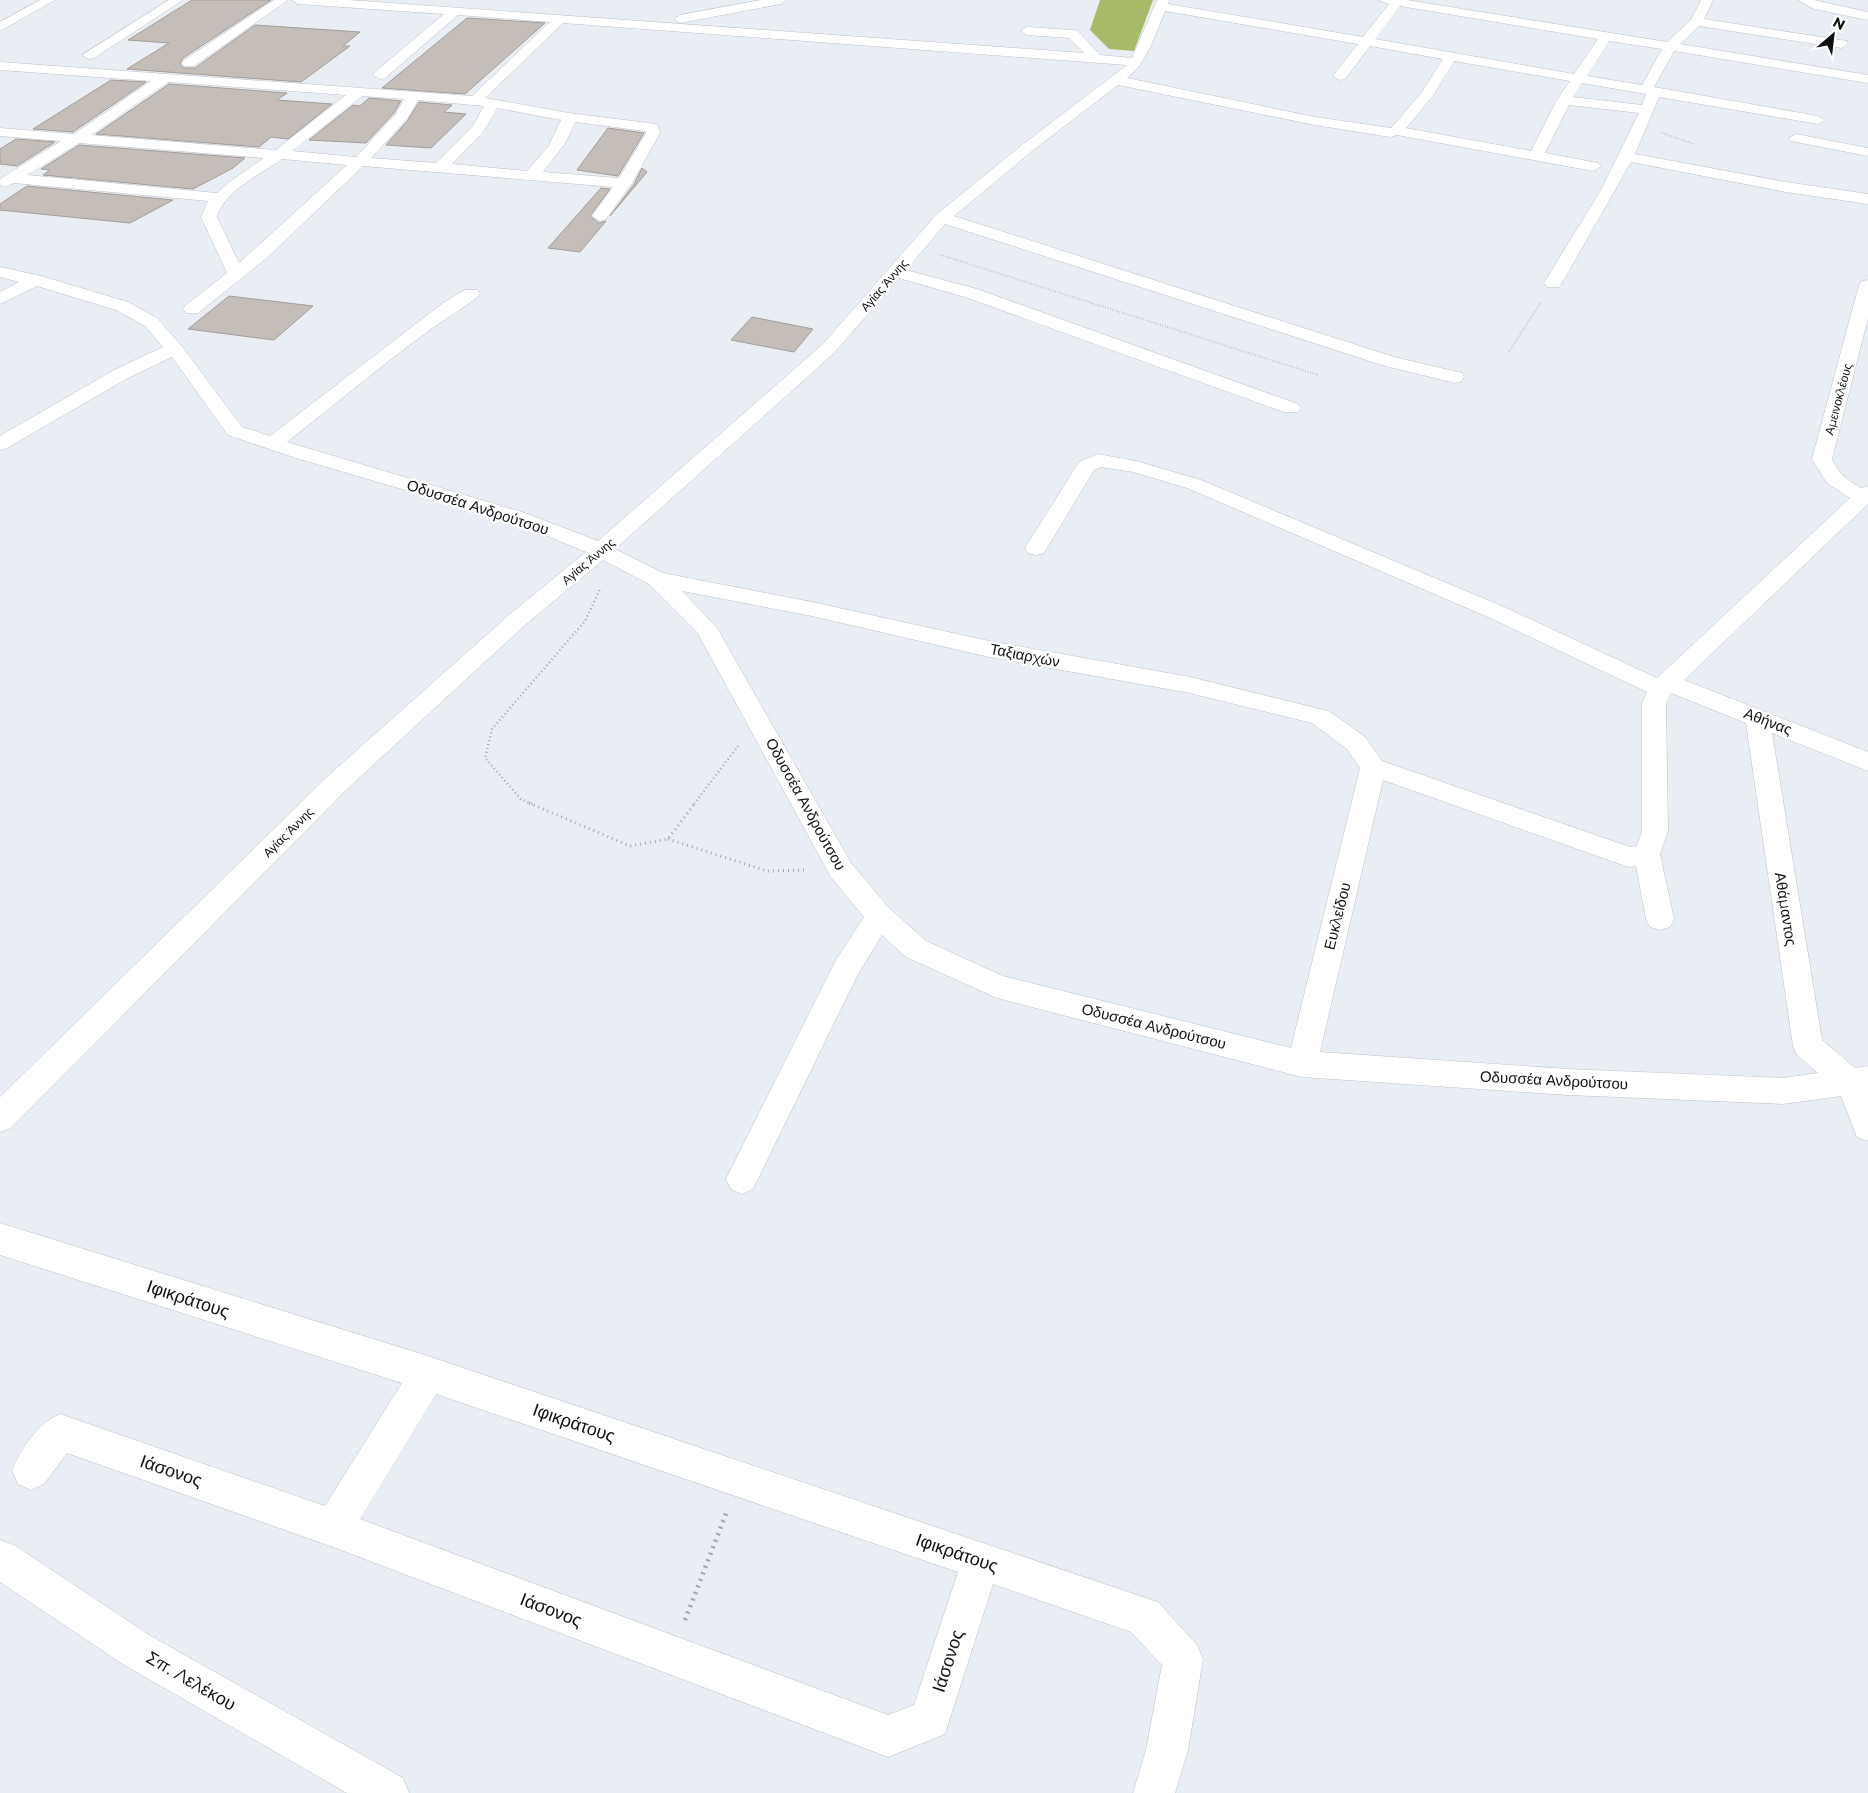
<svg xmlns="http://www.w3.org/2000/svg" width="1868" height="1793" viewBox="0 0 1868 1793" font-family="Montserrat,sans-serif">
<rect width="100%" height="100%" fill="#e8eef4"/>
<!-- forest -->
<polygon fill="#a7ba68" points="1100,0 1153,0 1134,51 1109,49 1090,30"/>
<!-- building -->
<g fill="#c4bdb8" stroke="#a39c98">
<polygon points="192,0 271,0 183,58 180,64 184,68 195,68 255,25 360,32 343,46 350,46 301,82 127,69 169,43 128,40"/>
<polygon points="467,18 545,23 465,94 382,88"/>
<polygon points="111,80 146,82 73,132 33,129"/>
<polygon points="169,84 287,93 277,100 332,104 288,139 271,137 259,147 96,134"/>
<polygon points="369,98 401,101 394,113 366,143 309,140 353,105 360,106"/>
<polygon points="419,102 452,105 444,112 466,114 431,148 386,145 408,120"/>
<polygon points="608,128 644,133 618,176 577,170"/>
<polygon points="16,139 55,142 17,166 0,164 0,149"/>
<polygon points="79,145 245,158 233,168 193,189 43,175 50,170 41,169"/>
<polygon points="642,168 647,172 610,216 634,184"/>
<polygon points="27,186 173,200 130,223 0,210 0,204"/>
<polygon points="601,188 610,189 590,216 599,223 606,221 580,252 548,248"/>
<polygon points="229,296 313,306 274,340 188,329"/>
<polygon points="752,317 813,329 794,352 731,340"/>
</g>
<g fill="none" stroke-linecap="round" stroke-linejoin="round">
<defs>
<g id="minor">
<polygon points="40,0 55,0 0,31 0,22"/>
<polygon points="169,0 183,0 94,58 89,59 82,55"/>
<polygon points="274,0 288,0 194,66 184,66 182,63 184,60"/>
<path d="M292 0H349L1084 53 1069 38 1027 35 1021 31 1027 27 1073 30 1078 31 1100 55 1132 58 1157 0H1169L1168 4 1363 37 1389 4 1378 0H1407L1667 42 1691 20 1701 0H1713L1704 19 1847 41 1848 44 1842 48 1699 26 1680 44 1868 75V83L1674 51 1654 87 1818 116 1825 120 1818 124 1659 97 1635 154 1786 182 1868 194V204L1786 192 1631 162 1562 283 1559 287H1547L1544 283 1601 190 1639 113 1569 105 1545 153 1598 163 1601 166 1593 171 1397 135 1390 137 1315 125 1118 85 1032 151 954 216 1394 357 1462 373 1464 377 1462 381 1455 383 1382 365 945 224 906 270 977 289 1298 404 1301 408 1298 412H1284L965 297 899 278 834 353 615 549 663 573 812 602 989 641 1190 677 1320 709 1329 711 1365 737 1382 761 1630 847 1637 846 1642 831V703L1647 692 1488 617 1187 488 1133 472 1101 467 1094 470 1044 553 1036 555 1028 553 1025 548 1079 462 1098 454 1136 461 1201 480 1504 607 1657 678 1850 498 1827 483 1812 459 1859 285 1862 281 1868 280V318L1832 459C1838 473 1848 481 1861 488L1868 486V504L1684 680 1868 752V771L1772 733 1822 1040 1855 1068 1868 1066V1141L1857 1137 1841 1096 1783 1104 1568 1095 1302 1077 997 998 906 957 882 935 858 974 753 1189 742 1194 731 1189 726 1179 731 1169 836 960 864 917 831 877 697 632 649 584 603 560 525 625 347 789 11 1128 0 1132V1097L329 775 509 615 586 552 511 521 296 458 228 435 172 357 128 378 7 448 0 450V436L114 370 163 347 145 326 116 310 37 286 0 304V292L19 282 0 277V267L41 276 128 302 157 318 184 349 242 427 270 436 443 303 465 290H477L480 294C475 301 437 324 427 332 379 367 334 405 287 442L525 513 598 541 822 345 936 215 1022 145 1127 65 563 23 485 98 569 113 657 124 660 133 632 183 606 219 600 221 592 216 613 187 363 166 269 256 198 313H186L183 309 186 305 227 273 201 217 208 201 14 183 5 187 0 185V179L61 141 0 136V128L74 134 151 81 0 70V62L472 96 550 22 458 15 385 78 380 79 373 75 375 72 444 14 298 4ZM1400 6 1598 39 1574 74 1375 39ZM1165 11 1358 44 1333 76 1340 80 1345 79 1370 46 1443 59 1422 92 1391 128 1315 117 1127 78C1148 62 1155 35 1165 11ZM1609 41 1662 49 1642 85 1587 76ZM1454 61 1570 81 1557 100 1531 151 1406 128 1432 97ZM168 82 346 95 276 150 91 135ZM1582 83 1646 94 1642 105 1573 97ZM362 96 404 99 396 114 356 157 292 151ZM418 100 484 106 473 126 436 163 371 158 407 119ZM497 108 561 120 548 147 527 171 452 164 484 131ZM575 122 645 131 646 133 619 178 543 172 566 142ZM79 143 264 158 228 183 217 193 27 175ZM282 159 347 165 239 263 217 217C224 191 261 174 282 159ZM682 591 812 616 989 657 1190 693 1312 723 1347 749 1360 768 1291 1048 1003 976 926 941 889 908 851 863 717 628ZM1671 693 1746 723 1793 1046 1797 1055 1818 1073 1783 1078 1568 1069 1320 1052 1383 780 1620 864 1629 867 1636 866 1646 919 1650 927 1660 930 1670 927 1674 919 1660 854 1668 831 1666 703Z"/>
<polygon points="761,0 787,0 781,4 680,23 674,19 680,15"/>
<polygon points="1798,0 1814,0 1868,12 1868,20 1814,9"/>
<polygon points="1796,134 1868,148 1868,156 1791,141 1789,138"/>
<path d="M0 1223 428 1356 1158 1602 1197 1645 1203 1659 1188 1750 1175 1793H1133L1146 1750 1162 1665 1131 1632 993 1584 945 1734 888 1757 333 1547 67 1453 44 1484 31 1490 18 1484 12 1471C21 1449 38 1423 60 1414L325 1506 402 1383 0 1255ZM436 1394 958 1572 914 1705 888 1715 360 1519Z"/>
<polygon points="0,1540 14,1545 149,1635 403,1778 409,1793 347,1793 121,1663 0,1582"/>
</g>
</defs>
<!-- minor casing -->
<use href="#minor" stroke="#bcc1c7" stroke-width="1"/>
<!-- path-far3 -->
<g stroke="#a0a5a9" stroke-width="2" stroke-dasharray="0.5 2" stroke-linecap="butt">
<polyline points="1662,133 1694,144"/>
<polyline points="941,255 1318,375"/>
<polyline points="1509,352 1541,302"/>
</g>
<!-- path-far2 -->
<g stroke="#a0a5a9" stroke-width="2.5" stroke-dasharray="1 3" stroke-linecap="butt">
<polyline points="532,804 521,799 485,758 492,729 585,621 600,589"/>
<polyline points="694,804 738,746"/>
</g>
<!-- path-far1 -->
<g stroke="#a0a5a9" stroke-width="3" stroke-dasharray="1 4" stroke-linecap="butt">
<polyline points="529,803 630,846 668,839 695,803"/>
<polyline points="668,839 767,871 807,870"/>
</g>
<!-- path -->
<polyline stroke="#a0a5a9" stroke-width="4.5" stroke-dasharray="2 5" stroke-linecap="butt" points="685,1620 727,1511"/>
<!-- minor -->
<use href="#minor" fill="#fff" fill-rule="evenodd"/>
</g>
<g text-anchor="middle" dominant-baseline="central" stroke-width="5" stroke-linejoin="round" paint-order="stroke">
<!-- far-street labels -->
<g font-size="12" fill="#0f1012" stroke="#fff">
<text transform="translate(884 285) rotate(-49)">Αγίας Άννης</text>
<text transform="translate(1838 399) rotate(-75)">Αμεινοκλέους</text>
<text transform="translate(588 561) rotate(-40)">Αγίας Άννης</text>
<text transform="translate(288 832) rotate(-45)">Αγίας Άννης</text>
</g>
<!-- street labels -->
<g font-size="15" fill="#0f1012" stroke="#fff">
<text transform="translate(478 507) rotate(18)">Οδυσσέα Ανδρούτσου</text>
<text transform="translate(1025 655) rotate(11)">Ταξιαρχών</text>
<text transform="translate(1768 721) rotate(21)">Αθήνας</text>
<text transform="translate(806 804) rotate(61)">Οδυσσέα Ανδρούτσου</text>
<text transform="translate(1786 909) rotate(81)">Αθάμαντος</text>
<text transform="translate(1337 916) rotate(-76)">Ευκλείδου</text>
<text transform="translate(1154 1026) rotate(14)">Οδυσσέα Ανδρούτσου</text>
<text transform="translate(1554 1080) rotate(3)">Οδυσσέα Ανδρούτσου</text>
</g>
<!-- near-street labels -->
<g font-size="18" fill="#0f1012" stroke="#fff">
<text transform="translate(188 1299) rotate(18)">Ιφικράτους</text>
<text transform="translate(574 1423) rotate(19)">Ιφικράτους</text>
<text transform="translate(171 1471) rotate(19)">Ιάσονος</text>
<text transform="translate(957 1553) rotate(19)">Ιφικράτους</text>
<text transform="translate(551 1610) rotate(21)">Ιάσονος</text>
<text transform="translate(948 1661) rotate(-72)">Ιάσονος</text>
<text transform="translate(191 1681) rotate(30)">Σπ. Λελέκου</text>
</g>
</g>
<!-- north arrow -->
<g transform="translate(1833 35) rotate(28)" stroke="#ffffff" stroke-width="4" paint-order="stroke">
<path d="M0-4L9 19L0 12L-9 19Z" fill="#0f1012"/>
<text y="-8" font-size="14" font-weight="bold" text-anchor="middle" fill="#0f1012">N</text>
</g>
</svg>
